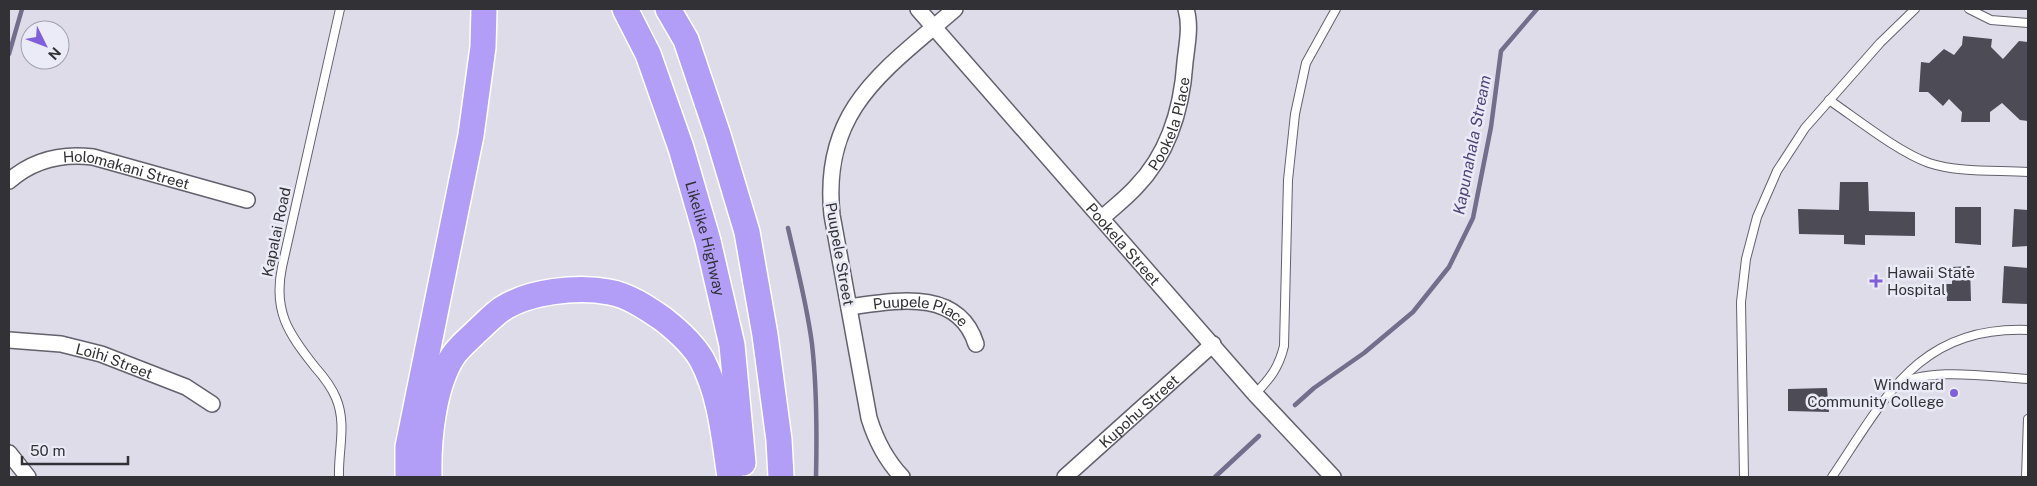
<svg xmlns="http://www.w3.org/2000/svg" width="2037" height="486" viewBox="0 0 2037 486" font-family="'Public Sans',sans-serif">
<rect width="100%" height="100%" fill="#dedce9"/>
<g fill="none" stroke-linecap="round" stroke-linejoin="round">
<!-- stream -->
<g stroke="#726e8b" stroke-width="4.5">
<polyline points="9,54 22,9"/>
<path d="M788 228C797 267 807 305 812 344 817 388 817 433 816 477"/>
<polyline points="1295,405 1314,388 1364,353 1413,312 1449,267 1473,218 1491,127 1501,51 1537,9"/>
<polyline points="1215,477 1259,436"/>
</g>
</g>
<!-- building -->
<g fill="#4d4b56">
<polygon points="1963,36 1992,39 1991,47 2003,59 2019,41 2028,42 2028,121 2020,120 2002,103 1990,112 1990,122 1961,122 1962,112 1949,99 1943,106 1928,92 1919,92 1921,62 1929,63 1944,49 1954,55 1962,45"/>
<polygon points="1840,182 1868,182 1869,211 1915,212 1915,236 1865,235 1865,245 1844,244 1844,235 1799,234 1798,209 1839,210"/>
<polygon points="1955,207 1981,207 1981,245 1955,243"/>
<polygon points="2014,209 2028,210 2028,246 2012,247"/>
<polygon points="1970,266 1971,301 1947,301 1946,284 1952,284 1952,267"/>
<polygon points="2004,266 2028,268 2028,304 2002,303"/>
<polygon points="1827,388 1829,412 1788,411 1788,389"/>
</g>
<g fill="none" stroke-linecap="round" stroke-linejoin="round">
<defs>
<g id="service">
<polyline points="1969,9 1991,20 2028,23"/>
<path d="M1829 100C1857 119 1898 152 1929 163 1960 173 1996 170 2028 172"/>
<path d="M1896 386C1928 366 1990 377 2028 379"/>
<path d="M1255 394C1270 379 1279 367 1284 346L1288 180 1295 114 1306 63 1336 9"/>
<path d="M339 477C338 450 347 424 336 398 331 386 323 376 315 367 288 333 273 311 282 267L340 9"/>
<polyline points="1744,477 1741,302 1746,259 1757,217 1777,171 1805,128 1880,43 1915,9"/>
<path d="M1832 477C1886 397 1918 326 2028 330"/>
<polyline points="2026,477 2028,419"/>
</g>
<g id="minor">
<path id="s1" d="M918 9 1255 394 1333 477"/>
<path id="s2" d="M9 181C33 160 61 153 93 157L247 200"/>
<path id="s3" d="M1102 218C1113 208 1126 198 1136 187 1169 153 1182 108 1185 62 1187 44 1191 26 1186 9"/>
<path id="s4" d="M849 307C894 301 958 287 976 344"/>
<path id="s5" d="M9 340 61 344 101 354 186 387 212 404"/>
<polyline points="9,453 28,477"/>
<path d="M902 477C886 460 876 441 869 418L832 215C821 109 885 70 955 9"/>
<path id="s6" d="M1065 477 1213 344"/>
</g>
<g id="trunk">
<path id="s7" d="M625 9 648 54 681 148 708 241 732 345 743 463"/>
<polyline points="668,9 686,40 718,135 747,232 765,335 779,440 781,477"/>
<polyline points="408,477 408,447 471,135 483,47 484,9"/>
<path d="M429 477C428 441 433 387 453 356 459 347 469 339 477 331 485 324 493 315 502 309 529 291 578 286 609 292 628 295 647 308 663 319 677 330 693 344 702 360 721 396 724 438 730 477"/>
</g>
</defs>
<!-- service casing -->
<use href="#service" stroke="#63616d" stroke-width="10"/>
<!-- minor casing -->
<use href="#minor" stroke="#63616d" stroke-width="18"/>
<!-- trunk casing -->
<use href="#trunk" stroke="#fff" stroke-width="28"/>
<!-- service -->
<use href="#service" stroke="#fff" stroke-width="8"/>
<!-- minor -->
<use href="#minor" stroke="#fff" stroke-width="15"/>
<!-- trunk -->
<use href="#trunk" stroke="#b29ef6" stroke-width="25"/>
</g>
<!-- markers -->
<g fill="#805fda" stroke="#ebeaf7" stroke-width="2">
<path d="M1873.5 273.5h5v5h5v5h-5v5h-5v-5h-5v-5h5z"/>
<circle cx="1954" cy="393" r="5"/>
</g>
<g text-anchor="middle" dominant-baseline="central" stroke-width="5" stroke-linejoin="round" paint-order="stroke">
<!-- street labels -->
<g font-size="15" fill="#313136" stroke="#ebeaf7">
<text stroke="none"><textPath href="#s3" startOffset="119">Pookela Place</textPath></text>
<text stroke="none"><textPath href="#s2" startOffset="125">Holomakani Street</textPath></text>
<text transform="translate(276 232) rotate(-78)">Kapalai Road</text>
<text stroke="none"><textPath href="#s7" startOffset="244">Likelike Highway</textPath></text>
<text stroke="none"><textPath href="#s1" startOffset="312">Pookela Street</textPath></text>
<text transform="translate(840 254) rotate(80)">Puupele Street</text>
<text stroke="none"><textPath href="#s4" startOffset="74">Puupele Place</textPath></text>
<text stroke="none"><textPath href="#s5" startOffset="108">Loihi Street</textPath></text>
<text stroke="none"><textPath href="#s6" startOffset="99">Kupohu Street</textPath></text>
</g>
<!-- poi labels -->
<g font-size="15" fill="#313136" stroke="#ebeaf7" text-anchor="start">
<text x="1887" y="272">Hawaii State<tspan x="1887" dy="17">Hospital</tspan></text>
<text x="1944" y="384" text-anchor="end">Windward<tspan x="1944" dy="17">Community College</tspan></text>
</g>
<!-- water labels -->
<g font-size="16" font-style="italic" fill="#50447a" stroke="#ebeaf7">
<text transform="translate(1472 145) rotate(-79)">Kapunahala Stream</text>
</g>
</g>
<!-- border -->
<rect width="2037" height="486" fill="none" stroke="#313136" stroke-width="20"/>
<!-- north arrow -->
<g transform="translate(45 45) rotate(132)"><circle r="24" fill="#ebeaf7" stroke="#a1a0aa"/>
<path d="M0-4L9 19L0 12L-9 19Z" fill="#805fda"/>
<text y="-8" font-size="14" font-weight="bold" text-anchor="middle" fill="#313136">N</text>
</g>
<!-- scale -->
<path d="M22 456v8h106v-8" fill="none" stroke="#313136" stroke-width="2.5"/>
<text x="30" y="456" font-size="15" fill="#313136" stroke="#ebeaf7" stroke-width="4" paint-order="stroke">50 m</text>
</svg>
